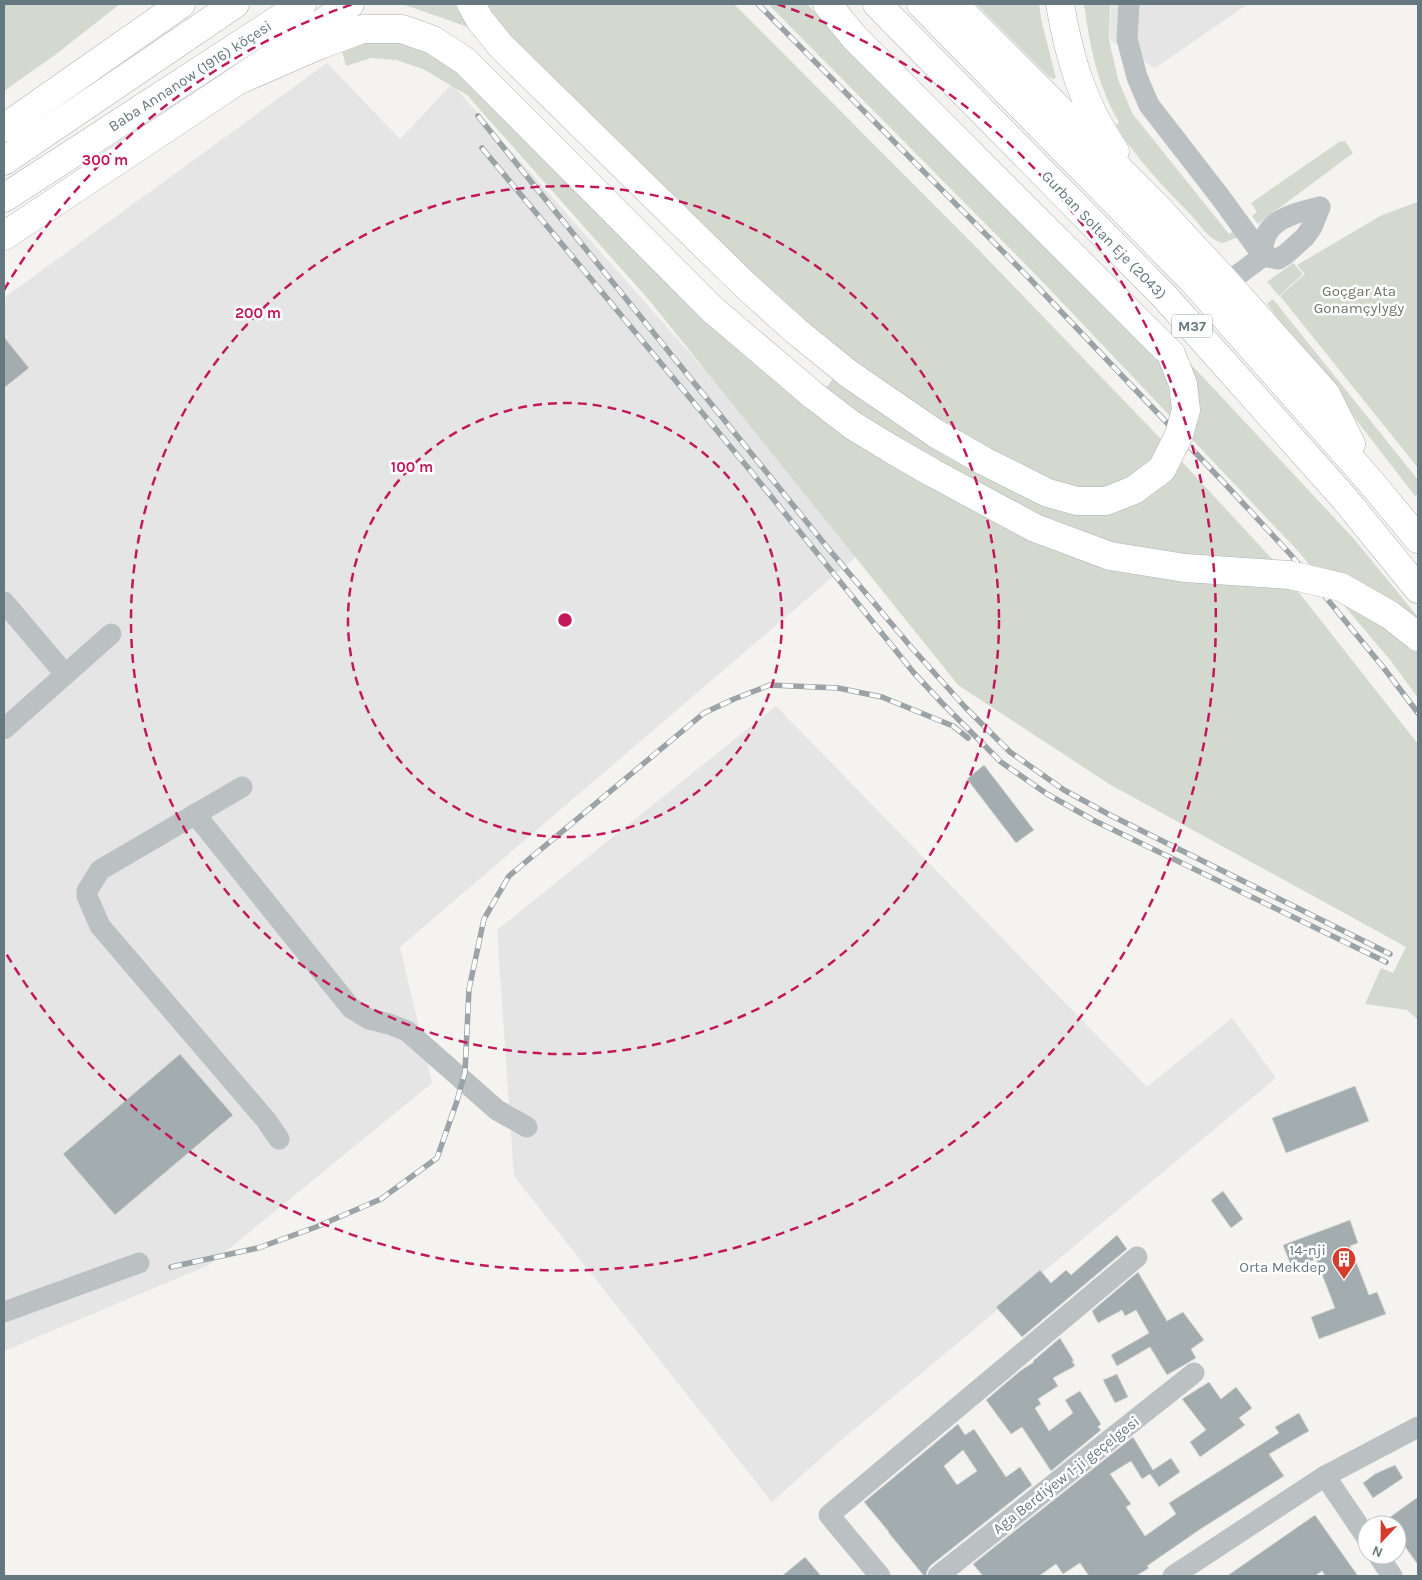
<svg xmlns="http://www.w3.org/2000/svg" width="1422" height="1580" viewBox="0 0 1422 1580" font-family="Karla,sans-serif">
<rect width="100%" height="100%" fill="#f4f3f0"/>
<!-- built -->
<g fill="#e4e5e4">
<polygon points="1111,4 1248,4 1155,68 1110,40"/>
<polygon points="327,63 400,139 452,84 864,550 400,947 432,1083 209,1265 4,1351 4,298"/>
<polygon points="776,706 1147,1087 1232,1018 1276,1078 840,1441 772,1502 514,1176 497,930"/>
</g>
<!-- green -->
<g fill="#d4d9d0">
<polygon points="4,4 120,4 55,55 4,91"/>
<polygon points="402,4 734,4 975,246 1159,437 1275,562 1418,744 1418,1020 1407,1010 1365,1004 1381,968 1393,973 1406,947 1109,784 958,685 649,300 467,95 423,69 396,60 371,58 346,66 340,43 397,40 443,57 810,409 845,363 508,45 465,26"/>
<polygon points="768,4 807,4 875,75 1028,196 1202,376 1354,539 1418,617 1418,698 1391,661 1297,550 1037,276"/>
<polygon points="976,4 1039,4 1041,19 1056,78 1053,79 1048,76"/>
<path d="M1084 4H1110L1109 40 1118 79 1132 113 1229 234 1237 229 1241 236 1223 243C1209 240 1200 225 1191 215 1164 187 1136 159 1116 125L1119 122C1097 85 1090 46 1084 4Z"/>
<polygon points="1345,141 1353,153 1258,224 1252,216 1257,212 1251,203 1339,142"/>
<polygon points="1418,202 1418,468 1280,296 1305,274 1297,265 1382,215"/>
<polygon points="1293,263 1303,274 1279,296 1267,282"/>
<polygon points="1273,299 1418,480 1418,494 1415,496 1267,304"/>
</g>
<!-- building -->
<g fill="#a3acaf" stroke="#d5d5d3" fill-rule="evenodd">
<polygon points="4,337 29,368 4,388"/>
<polygon points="984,765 1034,830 1016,843 967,779"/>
<polygon points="180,1054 233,1115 115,1215 63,1154"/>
<polygon points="1355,1086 1369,1121 1286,1153 1272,1118"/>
<polygon points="1223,1191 1243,1219 1231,1228 1211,1200"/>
<polygon points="1350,1220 1358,1243 1350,1246 1369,1295 1377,1292 1386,1314 1319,1339 1311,1317 1335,1308 1316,1259 1292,1268 1283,1245"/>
<polygon points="1117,1235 1127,1249 1022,1337 996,1307 1040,1270 1051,1283 1066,1270 1071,1275"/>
<polygon points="1138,1272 1167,1321 1183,1312 1204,1340 1191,1349 1196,1358 1167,1375 1150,1347 1117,1366 1111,1355 1149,1333 1136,1310 1125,1316 1122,1310 1098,1323 1092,1311"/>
<polygon points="1060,1338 1074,1361 1072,1361 1075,1366 1053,1378 1058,1386 1038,1399 1041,1404 1035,1408 1049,1431 1073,1413 1065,1400 1080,1391 1101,1424 1098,1427 1101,1430 1051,1471 1022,1427 1011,1434 986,1400 1020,1371 1034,1362 1033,1361"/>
<polygon points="1117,1374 1128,1397 1115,1403 1103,1380"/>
<polygon points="1209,1382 1221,1399 1236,1387 1252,1408 1239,1418 1245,1425 1200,1457 1190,1442 1206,1430 1182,1399"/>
<polygon points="1299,1413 1309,1431 1269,1454 1284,1476 1199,1530 1147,1566 1149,1568 1136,1576 1089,1576 1080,1563 1063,1574 1056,1564 1039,1576 983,1576 973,1564 1133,1437 1153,1470 1171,1458 1180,1472 1159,1487 1150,1474 1142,1479 1131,1461 1110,1474 1131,1504 1126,1507 1145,1536 1176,1514 1169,1503 1279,1433 1275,1427"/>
<path d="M958 1424 965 1435 974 1429 1006 1477 1020 1467 1032 1485 930 1566 927 1571 926 1576H924L888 1532H889L864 1502ZM963 1450 977 1471 957 1485 944 1466Z"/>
<polygon points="1395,1465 1403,1478 1373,1498 1363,1483 1375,1474"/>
<polygon points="1418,1497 1418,1565 1397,1535 1397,1525 1379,1525"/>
<polygon points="1315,1515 1358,1576 1325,1576 1322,1571 1315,1576 1227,1576"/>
<polygon points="805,1557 821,1576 782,1576"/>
</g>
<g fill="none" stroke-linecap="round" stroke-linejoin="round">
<defs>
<g id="major">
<polyline points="4,128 181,4"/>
<polyline points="4,161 235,4"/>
<polyline points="4,198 302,4"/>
<polyline points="4,236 237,81 350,4"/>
</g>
<g id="highway">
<polyline points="827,4 855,38 1171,354"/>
<polyline points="877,4 1165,297 1344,498 1418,589"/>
<polyline points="921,4 1193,281 1370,481 1418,539"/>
<polyline points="954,4 1154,204 1227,283 1326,394 1351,444"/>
<path d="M1060 4C1069 57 1083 106 1115 151"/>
<polyline points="172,10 177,4"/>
<polyline points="237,81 322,44 363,29 402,29 433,40 465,61 712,309 813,395"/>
</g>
</defs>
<!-- major casing -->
<use href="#major" stroke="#aeb4b6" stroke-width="29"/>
<!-- highway casing -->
<use href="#highway" stroke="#aeb3b5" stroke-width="29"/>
<!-- minor -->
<g stroke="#bbc0c2" stroke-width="21">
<polyline points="1129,4 1127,39 1137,77 1149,105 1221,198 1263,256 1278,259 1286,254 1305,237 1312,227 1320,207"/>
<path d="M1263 256C1259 221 1293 213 1320 207"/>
<polyline points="1227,283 1263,256"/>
<polyline points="4,602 65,674"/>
<polyline points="4,729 111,634"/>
<polyline points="242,787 100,870 87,891 87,896 100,926 266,1120 279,1139"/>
<polyline points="195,814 351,1008 369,1019 389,1024 407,1031 497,1110 527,1127"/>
<polyline points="4,1312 139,1263"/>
<polyline points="1325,1476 1367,1538"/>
<polyline points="1378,1555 1392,1576"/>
<polyline points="880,1576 829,1515 1137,1257"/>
<polyline points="938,1576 1194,1373"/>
<polyline points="1173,1576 1325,1476 1418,1427"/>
</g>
<!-- major -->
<use href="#major" stroke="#fff" stroke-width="28"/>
<!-- highway -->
<use href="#highway" stroke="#fff" stroke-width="28"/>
<defs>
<g id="rail">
<polyline points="758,4 1031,280 1227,486 1291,555 1383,667 1418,713"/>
<polyline points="478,116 827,547 911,647 965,707 1010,752 1064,790 1110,815 1390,954"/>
<polyline points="482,148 749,469 914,673 942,703 1001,762 1047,794 1095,821 1386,962"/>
<polyline points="171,1267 258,1248 316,1227 381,1199 437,1158 457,1101 465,1072 469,989 484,919 509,876 704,713 734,699 770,685 838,688 882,697 953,726 968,738"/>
</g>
</defs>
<!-- rail casing -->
<use href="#rail" stroke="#9ba3a6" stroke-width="5.5"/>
<!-- rail -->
<use href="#rail" stroke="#fff" stroke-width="4" stroke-dasharray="11" stroke-linecap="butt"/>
<defs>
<g id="highway-bridge">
<polyline points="471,4 480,20 501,46 746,286 796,331 849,374 935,433 984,461 1048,493 1077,501 1106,501 1134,490 1162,469 1179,435 1186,410 1183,384 1171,354"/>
<polyline points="813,395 852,425 893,450 933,473 1035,528 1110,556 1185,568 1290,575 1341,587 1390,615 1418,637"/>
</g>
</defs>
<!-- highway-bridge casing -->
<use href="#highway-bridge" stroke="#aeb3b5" stroke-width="29" stroke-linecap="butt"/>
<!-- highway-bridge -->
<use href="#highway-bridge" stroke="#fff" stroke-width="28"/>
</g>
<!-- distance rings -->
<g fill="none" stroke="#c2185b" stroke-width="2.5" stroke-dasharray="9 6">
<circle cx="565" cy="620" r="217"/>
<circle cx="565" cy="620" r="434"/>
<path d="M4 290A651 651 0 0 1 353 4M777 4A651 651 0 1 1 4 950"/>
</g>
<!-- icons -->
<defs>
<symbol id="building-pin" viewBox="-11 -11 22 30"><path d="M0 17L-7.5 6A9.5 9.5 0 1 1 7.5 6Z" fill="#d73b2d" stroke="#fff"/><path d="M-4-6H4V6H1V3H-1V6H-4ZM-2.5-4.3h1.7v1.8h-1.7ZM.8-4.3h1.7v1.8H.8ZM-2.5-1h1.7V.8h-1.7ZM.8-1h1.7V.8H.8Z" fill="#fff"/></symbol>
</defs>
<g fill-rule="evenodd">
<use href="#building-pin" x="1330" y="1245" width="28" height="38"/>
</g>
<g text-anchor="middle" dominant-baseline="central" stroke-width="5" stroke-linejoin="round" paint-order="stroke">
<!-- shield labels -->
<rect fill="#fff" stroke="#93a0a5" stroke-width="1" x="1172" y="314.5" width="40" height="23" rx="4"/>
<g font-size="14" font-weight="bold" fill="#65787f">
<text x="1192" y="326">M37</text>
</g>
<!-- street labels -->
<g font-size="15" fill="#65787f" stroke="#fff">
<text transform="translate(190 76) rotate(-33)">Baba Annanow (1916) köçesi</text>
<text transform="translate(1104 235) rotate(46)">Gurban Soltan Eje (2043)</text>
<text transform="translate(1066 1475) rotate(-38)">Aga Berdiýew 1-ji geçelgesi</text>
</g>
<!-- park labels -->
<g font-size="15" fill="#6a7763" stroke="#fff">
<text x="1359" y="291">Goçgar Ata<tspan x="1359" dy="17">Gonamçylygy</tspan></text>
</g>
<!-- poi labels -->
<g font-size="15" fill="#65787f" stroke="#fff" text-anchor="end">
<text x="1326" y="1250">14-nji<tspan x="1326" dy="17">Orta Mekdep</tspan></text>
</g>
</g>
<circle cx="565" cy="620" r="8" fill="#c2185b" stroke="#fff" stroke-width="2.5"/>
<g font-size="15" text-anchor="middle" font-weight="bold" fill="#c2185b" stroke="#fff" stroke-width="5" stroke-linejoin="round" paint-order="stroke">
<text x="105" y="165">300 m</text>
<text x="258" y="318">200 m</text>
<text x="412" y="472">100 m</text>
</g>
<!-- border -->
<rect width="1422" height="1580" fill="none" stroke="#65787f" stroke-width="10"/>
<!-- north arrow -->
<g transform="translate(1382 1540) rotate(202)"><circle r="24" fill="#ffffff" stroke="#c1c9cc"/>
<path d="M0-4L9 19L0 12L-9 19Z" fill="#d73b2d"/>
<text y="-8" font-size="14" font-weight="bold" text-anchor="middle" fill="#65787f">N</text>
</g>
</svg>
